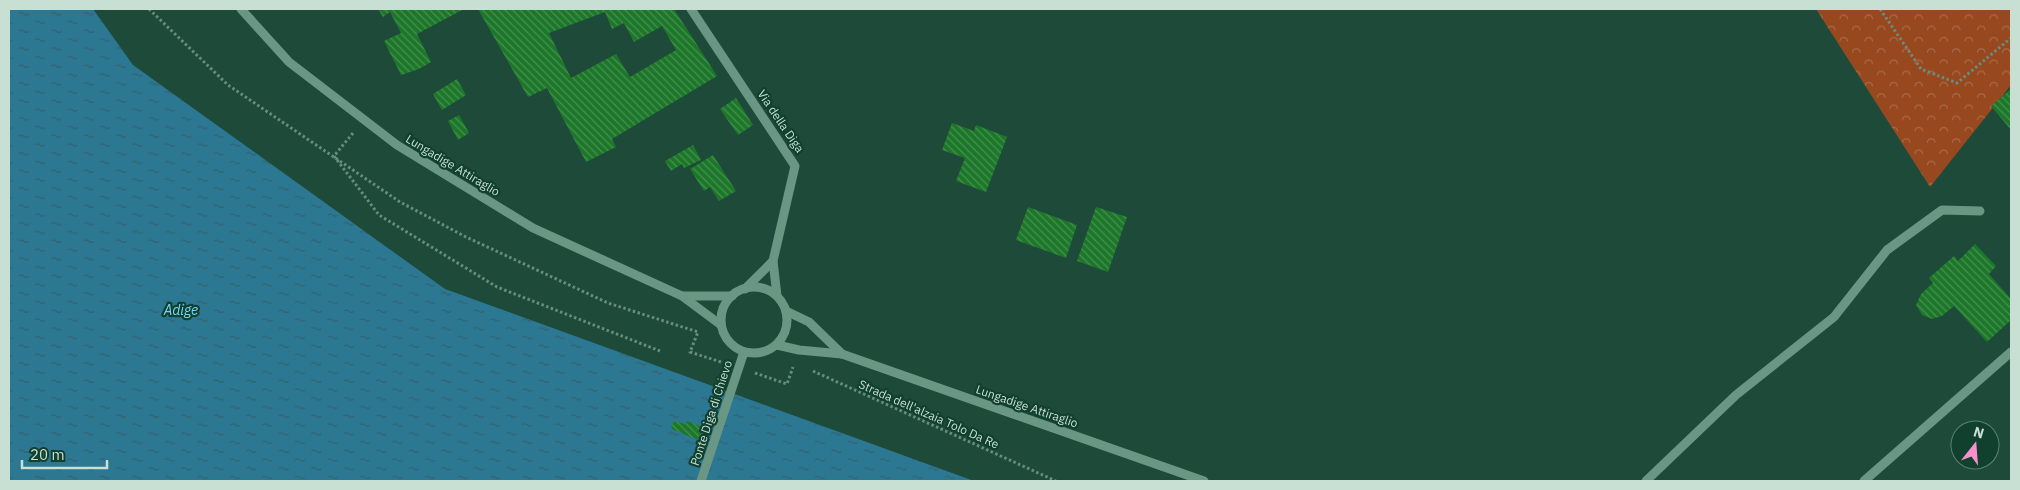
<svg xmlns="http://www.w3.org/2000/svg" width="2020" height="490" viewBox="0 0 2020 490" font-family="'IBM Plex Sans',sans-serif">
<defs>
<pattern id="forest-crowns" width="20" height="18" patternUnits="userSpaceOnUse" patternTransform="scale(1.25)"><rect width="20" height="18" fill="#98481f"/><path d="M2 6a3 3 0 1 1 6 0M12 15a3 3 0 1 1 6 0" fill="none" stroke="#a96b49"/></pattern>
<pattern id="water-ripples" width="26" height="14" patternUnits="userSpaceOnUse" patternTransform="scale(1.25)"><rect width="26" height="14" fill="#2c7893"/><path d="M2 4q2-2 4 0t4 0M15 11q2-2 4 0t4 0" fill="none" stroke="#33606e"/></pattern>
<pattern id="building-back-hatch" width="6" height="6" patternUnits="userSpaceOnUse" patternTransform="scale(1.25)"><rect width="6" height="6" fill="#1c7729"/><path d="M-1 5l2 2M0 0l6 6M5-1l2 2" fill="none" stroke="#469051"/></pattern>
</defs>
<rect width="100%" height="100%" fill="#1d4a39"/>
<!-- forest -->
<polygon fill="url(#forest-crowns)" points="1816,9 2011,9 2011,85 1930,187"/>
<!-- water -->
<polygon fill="url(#water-ripples)" points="9,9 93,9 133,65 445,289 974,481 9,481"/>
<!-- building -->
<g fill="url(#building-back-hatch)" fill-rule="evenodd">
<polygon points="378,9 464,9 417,34 431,62 419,69 401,75 384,41 401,33 390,12 383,17"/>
<path d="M478 9H674L717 76 612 139 616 147 586 162 547 88 528 97ZM605 12 612 29 624 23 634 42 662 26 676 50 630 77 616 54 571 78 549 33Z"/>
<polygon points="457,79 466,95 442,110 433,94"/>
<polygon points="2011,89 2011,130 1991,106"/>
<polygon points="736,98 753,125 738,135 720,109"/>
<polygon points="459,115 469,133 458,140 448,121"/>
<polygon points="952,123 974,131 976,125 1007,137 986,192 956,181 965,158 942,150"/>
<polygon points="693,145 701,160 684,168 682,164 671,171 665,161"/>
<polygon points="713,155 736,191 719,201 710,187 704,191 690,169"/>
<polygon points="1028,207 1077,225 1066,258 1016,240"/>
<polygon points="1096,207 1127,217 1108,272 1077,261"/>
<polygon points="1975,244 1996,266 1989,274 2011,299 2011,320 1987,342 1954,306 1942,316 1932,319 1922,315 1916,305 1921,294 1933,283 1929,278 1954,256 1958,261"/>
<polygon points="675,421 685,424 687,421 703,427 698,440 672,429 671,425"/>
</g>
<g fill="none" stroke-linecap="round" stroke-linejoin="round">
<!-- path -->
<g stroke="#688c7d" stroke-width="3" stroke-dasharray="2.5 2.5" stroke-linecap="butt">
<polyline points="149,9 228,85 400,202 466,237 608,303 698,332 690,352 721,362"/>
<polyline points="1880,9 1921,69 1957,83 2011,38"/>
<polyline points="353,133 334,156 379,215 497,287 660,351"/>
<polyline points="813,371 1056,481"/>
<polyline points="755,373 787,384 793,367"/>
</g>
<!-- minor -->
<g stroke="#699783" stroke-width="9">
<polyline points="241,9 289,62 397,145 533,228 682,296 721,325"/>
<polyline points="691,9 795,166 773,261 777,296"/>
<circle cx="754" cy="320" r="33"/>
<polyline points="745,289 773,261"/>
<polyline points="683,296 732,296"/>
<polyline points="786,311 809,322 842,354"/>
<polyline points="777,345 799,350 842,354 1204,481"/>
<polyline points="701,481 744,352"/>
<polyline points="1646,481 1736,395 1834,317 1887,250 1942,210 1980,211"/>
<polyline points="1864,481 2011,352"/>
</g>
</g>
<g text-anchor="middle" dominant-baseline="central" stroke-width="4.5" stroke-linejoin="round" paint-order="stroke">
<!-- street labels -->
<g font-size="12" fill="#c8dfd4" stroke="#11402f">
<text transform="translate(781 121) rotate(56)">Via della Diga</text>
<text transform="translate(453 165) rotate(31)">Lungadige Attiraglio</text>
<text transform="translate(1027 406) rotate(19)">Lungadige Attiraglio</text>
<text transform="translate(711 413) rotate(-72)">Ponte Diga di Chievo</text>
<text transform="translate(929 414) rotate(24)">Strada dell'alzaia Tolo Da Re</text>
</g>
<!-- water labels -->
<g font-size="14" font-style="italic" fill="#76d4f8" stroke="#11402f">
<text x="181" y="310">Adige</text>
</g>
</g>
<!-- border -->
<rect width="2020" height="490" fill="none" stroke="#c8dfd4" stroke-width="20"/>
<!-- north arrow -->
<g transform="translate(1975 445) rotate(17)"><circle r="24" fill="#11402f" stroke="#5a8071"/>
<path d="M0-4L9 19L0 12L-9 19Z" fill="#f890cc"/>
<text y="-8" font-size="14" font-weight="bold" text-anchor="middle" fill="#c8dfd4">N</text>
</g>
<!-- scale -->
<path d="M22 460v8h85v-8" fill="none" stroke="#c8dfd4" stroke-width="2.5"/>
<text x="30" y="460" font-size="15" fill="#c8dfd4" stroke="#11402f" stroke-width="4" paint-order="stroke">20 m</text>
</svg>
